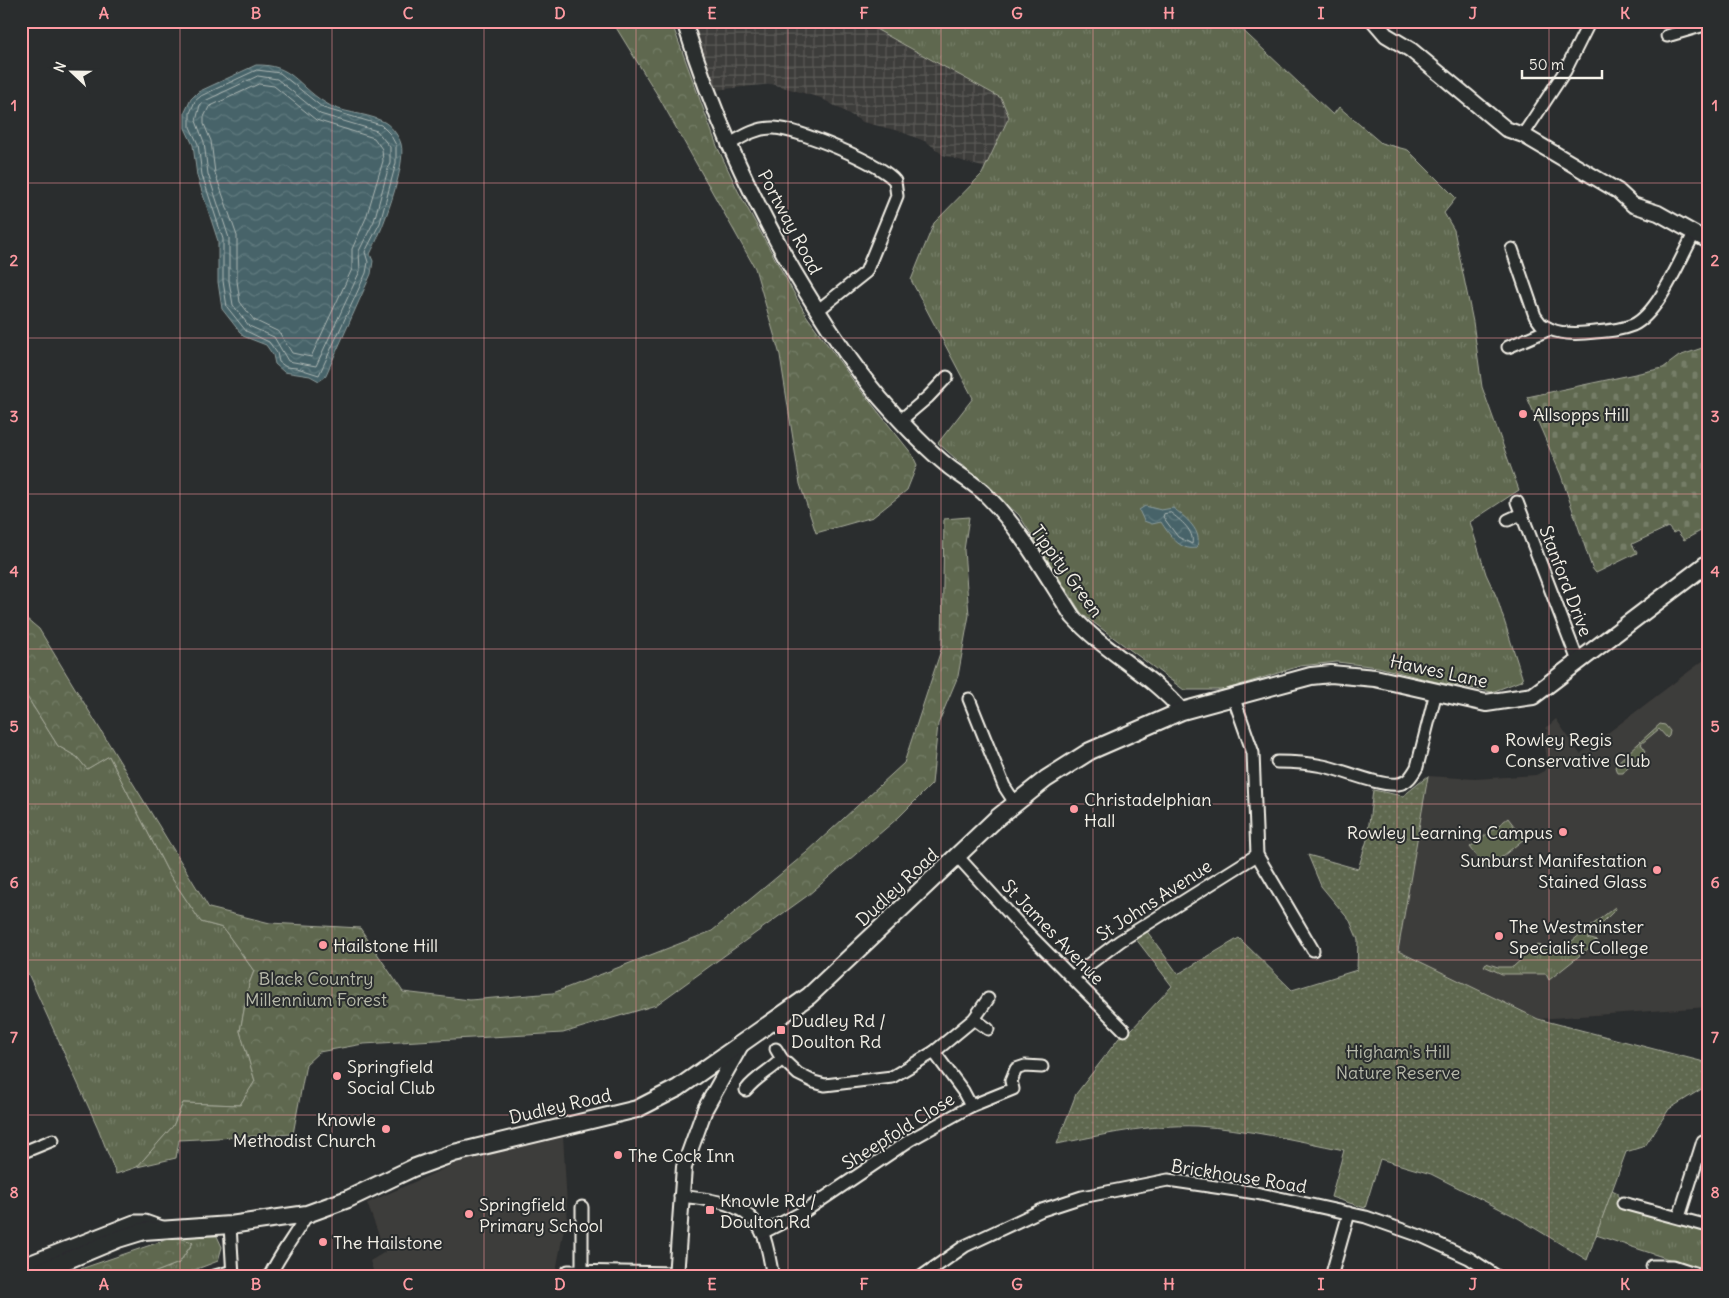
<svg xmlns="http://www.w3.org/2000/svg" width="1729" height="1298" viewBox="0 0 1729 1298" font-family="Delius,sans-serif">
<defs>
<pattern id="industrial-grid" width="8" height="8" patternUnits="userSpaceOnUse" patternTransform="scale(1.25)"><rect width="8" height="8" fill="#3e3c3a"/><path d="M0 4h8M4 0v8" fill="none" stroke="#5a5956"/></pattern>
<pattern id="grass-tufts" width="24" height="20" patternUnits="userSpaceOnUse" patternTransform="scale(1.25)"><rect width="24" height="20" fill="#5e684f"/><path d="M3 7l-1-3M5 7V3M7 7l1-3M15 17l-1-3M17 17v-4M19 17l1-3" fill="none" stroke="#767e68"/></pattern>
<pattern id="forest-crowns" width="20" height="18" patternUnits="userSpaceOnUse" patternTransform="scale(1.25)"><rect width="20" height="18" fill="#5e684f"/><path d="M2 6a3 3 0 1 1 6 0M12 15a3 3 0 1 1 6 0" fill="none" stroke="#767e68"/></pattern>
<pattern id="cemetery-stones" width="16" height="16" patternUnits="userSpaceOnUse" patternTransform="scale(1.25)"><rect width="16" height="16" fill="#5e684f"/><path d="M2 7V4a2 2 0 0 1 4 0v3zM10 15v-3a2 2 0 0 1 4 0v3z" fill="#767e68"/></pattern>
<pattern id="park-dots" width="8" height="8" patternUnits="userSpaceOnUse" patternTransform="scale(1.25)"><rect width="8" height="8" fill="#5e684f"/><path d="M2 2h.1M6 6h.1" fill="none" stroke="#767e68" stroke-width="1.8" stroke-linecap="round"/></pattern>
<pattern id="water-waves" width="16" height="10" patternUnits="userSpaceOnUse" patternTransform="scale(1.25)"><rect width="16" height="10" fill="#466369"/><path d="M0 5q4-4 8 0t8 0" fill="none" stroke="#617a7e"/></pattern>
</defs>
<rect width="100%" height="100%" fill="#2a2d2e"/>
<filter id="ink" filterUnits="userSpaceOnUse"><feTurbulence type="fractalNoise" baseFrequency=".02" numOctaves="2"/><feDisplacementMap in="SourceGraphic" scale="10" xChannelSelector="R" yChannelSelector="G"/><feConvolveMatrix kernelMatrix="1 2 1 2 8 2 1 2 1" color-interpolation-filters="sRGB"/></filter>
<g filter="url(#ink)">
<!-- built -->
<g fill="#3e3c3a">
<polygon points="1708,657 1708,1007 1538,1019 1398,951 1428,776 1475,779 1536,775 1544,771 1548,764 1543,736 1549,731 1546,728 1556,719 1580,754"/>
<polygon points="563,1135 568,1224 564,1228 555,1277 375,1277 370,1261 385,1252 367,1203 459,1162"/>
</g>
<!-- industrial -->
<polygon fill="url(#industrial-grid)" points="693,21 861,21 1001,98 1009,117 985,168 943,155 927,142 899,131 863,122 821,98 772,84 714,90"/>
<!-- grass -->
<g fill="url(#grass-tufts)" stroke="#a9ac9c">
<polygon points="861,21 1233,21 1333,115 1339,107 1381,143 1408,150 1456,198 1444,213 1454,230 1473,322 1482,387 1519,490 1470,522 1486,574 1497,598 1523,680 1492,692 1437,682 1378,667 1337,662 1300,666 1224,690 1184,690 1082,614 1019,515 938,443 973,398 911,280 934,223 982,174 1009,117 1001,98"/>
<polygon points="21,687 58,746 77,757 87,769 109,756 169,874 201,922 223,928 254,971 249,984 240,1031 255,1081 240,1105 183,1103 173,1126 137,1167 116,1174 98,1128 21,958"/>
<polygon points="1660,724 1665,725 1670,731 1669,736 1667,738 1659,729 1641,744 1646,751 1631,763 1623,773 1617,773 1615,767 1618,762"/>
<polygon points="1615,907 1616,909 1587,938 1598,941 1549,980 1546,974 1502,974 1484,966 1486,963 1498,967 1513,967 1537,945 1562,949"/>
<polygon points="1612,1190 1618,1193 1619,1202 1624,1206 1708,1232 1708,1272 1596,1235"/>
<polygon points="217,1236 222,1247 218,1261 176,1277 143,1277 179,1263 193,1243 174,1237"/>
</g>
<!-- forest -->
<g fill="url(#forest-crowns)" stroke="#a9ac9c">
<polygon points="612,21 671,21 717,146 738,191 806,315 855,383 912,454 917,465 907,490 873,517 816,533 800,484 780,355 755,268 660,99"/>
<polygon points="969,517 964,550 969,615 958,676 938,724 932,784 899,817 807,896 656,1005 563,1033 363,1044 319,1052 306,1064 293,1134 179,1140 176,1158 137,1167 173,1126 183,1103 240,1105 255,1081 240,1031 249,984 254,971 223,928 201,922 169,874 109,756 87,769 77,757 58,746 21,687 21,614 39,629 209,908 270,923 360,928 403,992 470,1000 553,993 712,931 806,853 904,763 942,647 944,519"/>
<polygon points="174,1237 193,1242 179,1263 143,1277 64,1277 63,1275"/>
</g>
<!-- cemetery -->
<polygon fill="url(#cemetery-stones)" stroke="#a9ac9c" points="1708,346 1708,527 1684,540 1677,531 1673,533 1668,527 1632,544 1637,553 1596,573 1592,568 1561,475 1527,397 1663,368 1679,356"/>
<!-- park -->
<path fill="url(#park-dots)" stroke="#a9ac9c" d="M1428 776 1398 951 1538 1019 1708 1063V1085L1669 1109 1645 1146 1626 1152 1587 1260 1518 1218 1431 1174 1380 1159 1365 1208 1331 1197 1344 1150C1295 1140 1246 1129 1197 1126 1150 1124 1102 1135 1057 1144L1076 1094 1119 1038 1132 1029 1172 986 1136 939 1146 930 1178 974 1239 938 1292 990 1357 970 1358 940 1350 921 1321 886 1308 855 1358 869 1367 840 1373 790 1403 796Z"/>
<!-- pitch -->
<polygon fill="#5e684f" stroke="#a9ac9c" points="1508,818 1524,839 1487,869 1470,847"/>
<!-- water -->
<g fill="url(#water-waves)" stroke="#8c9c9c">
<path d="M256 65C292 64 297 85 324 102 341 114 364 112 382 121 390 124 399 136 401 144 407 165 381 234 370 254L373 261 371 274 325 377 319 381 310 376 284 372 275 364 273 355 266 345 243 336 222 309 218 282V241L197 176 193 145 185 128V112L191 99 198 92Z"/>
<path d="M1145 506 1161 510 1173 508C1184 516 1205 532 1196 548 1179 551 1169 534 1161 522L1152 524 1144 521 1139 510Z"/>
</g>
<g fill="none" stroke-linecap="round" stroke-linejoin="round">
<!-- shore -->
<g stroke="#aeb8b5" stroke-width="1">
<polygon points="257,70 280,73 323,108 381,125 390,134 396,145 396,163 380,223 365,252 368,262 366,273 319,375 297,368 286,367 279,362 277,353 269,342 246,331 227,307 223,281 223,239 202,175 198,144 190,127 190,113 195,101 201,96"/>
<polygon points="258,76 277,79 320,114 377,131 390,147 390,162 374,221 359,251 360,271 316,366 288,361 274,337 249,326 233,305 229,281 229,238 208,174 204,142 196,121 200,105 205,101"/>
<polygon points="259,84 274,86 316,120 374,138 382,149 383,161 366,218 352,249 352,269 311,357 292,353 279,332 254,320 240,302 237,281 237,236 215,173 211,141 204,124 204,117 209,107"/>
<path d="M1171 513C1180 520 1195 531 1192 544L1178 537 1163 517 1164 514Z"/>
</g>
<!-- stream -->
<polyline stroke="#8c9c9c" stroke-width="3" points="21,734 28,746"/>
<defs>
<g id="minor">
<polyline points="1667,36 1708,24"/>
<polyline points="1523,135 1565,71 1590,21"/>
<path d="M728 145C742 137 757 127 774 128 798 129 881 163 895 181L897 196 866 272 817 311"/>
<polyline points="1512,249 1535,316 1541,324 1550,329"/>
<path d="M1508 347 1550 329C1563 335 1580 334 1595 332 1608 331 1621 330 1633 325 1659 313 1680 259 1694 234"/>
<polyline points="901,420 928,397 947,377"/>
<polyline points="1517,502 1578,661"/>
<polyline points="1508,520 1521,514"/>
<polyline points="1233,696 1253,753 1257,855 1313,950"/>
<polyline points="969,699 1004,786 1015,803"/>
<path d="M1277 762C1292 762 1308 763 1323 766 1344 770 1377 786 1398 784 1408 783 1413 774 1417 767L1436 692"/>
<polyline points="958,857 1018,923 1124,1030"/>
<polyline points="1072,977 1120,941 1257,855"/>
<polyline points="974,1019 988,1029"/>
<polyline points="776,1049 782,1059 798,1074 814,1082 825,1085 892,1077 934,1052 963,1091 971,1106"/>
<polyline points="934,1052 974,1019 988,999"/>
<path d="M746 1090C756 1077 770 1071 782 1059"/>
<polyline points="21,1153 53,1140"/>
<path d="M680 1196C711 1200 745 1201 762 1232 768 1244 770 1263 773 1277"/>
<polyline points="1623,1203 1708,1226"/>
<polyline points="582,1207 582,1270"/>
<polyline points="1679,1217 1703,1141"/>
<polyline points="230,1225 233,1277"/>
<polyline points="762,1233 805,1211 910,1140 971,1106 1013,1089 1011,1081 1016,1069 1025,1066 1042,1067"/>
<polyline points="21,1265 134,1221 145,1221 165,1228"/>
<polyline points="1652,1266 1673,1266 1707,1277"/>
<polyline points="568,1271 676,1273"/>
<polyline points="211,1277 233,1271"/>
<path d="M269 1277C280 1254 295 1236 307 1214"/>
<polyline points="921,1277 965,1246 1042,1210 1082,1197 1168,1180 1256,1193 1366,1217 1423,1237 1469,1258 1498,1277"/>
<polyline points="1331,1277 1349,1213"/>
</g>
<g id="tertiary">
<path d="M684 21C712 112 746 187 793 270 819 314 847 359 880 398 901 422 924 447 949 467 962 477 977 485 988 497 1022 531 1047 577 1073 617 1106 653 1151 674 1182 711"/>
<polyline points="1374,21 1386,35 1411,50 1506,129 1523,135 1618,191 1633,205 1658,213 1708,241"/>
<polyline points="676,1277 684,1167 705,1109 741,1045"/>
</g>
<polyline id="secondary" points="27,1277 118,1239 144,1231 230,1225 307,1214 348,1199 413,1168 454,1153 637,1109 678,1088 809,996 997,818 1046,779 1090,751 1182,711 1311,676 1331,674 1375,678 1486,703 1533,696 1708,563"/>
</defs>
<!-- minor casing -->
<use href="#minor" stroke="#f4f1e8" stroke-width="15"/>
<!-- tertiary casing -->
<use href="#tertiary" stroke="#f4f1e8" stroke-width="18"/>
<!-- secondary casing -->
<use href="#secondary" stroke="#f4f1e8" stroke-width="20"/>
<!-- minor -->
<use href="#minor" stroke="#2a2d2e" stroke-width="11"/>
<!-- tertiary -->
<use href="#tertiary" stroke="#2a2d2e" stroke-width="14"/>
<!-- secondary -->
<use href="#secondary" stroke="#2a2d2e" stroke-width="16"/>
</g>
</g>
<!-- grid -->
<path fill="none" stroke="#ff9aa2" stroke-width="1" stroke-opacity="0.55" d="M180 21V1277M332 21V1277M484 21V1277M636 21V1277M788 21V1277M941 21V1277M1093 21V1277M1245 21V1277M1397 21V1277M1549 21V1277M21 183H1708M21 338H1708M21 494H1708M21 649H1708M21 804H1708M21 960H1708M21 1115H1708"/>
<!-- markers -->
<g fill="#ff9aa2" stroke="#2a2d2e" stroke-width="2">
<circle cx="1523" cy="414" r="5"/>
<circle cx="1495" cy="749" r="5"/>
<circle cx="1074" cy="809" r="5"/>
<circle cx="1563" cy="832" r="5"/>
<circle cx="1657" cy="870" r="5"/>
<circle cx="1499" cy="936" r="5"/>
<circle cx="323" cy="945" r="5"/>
<rect x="776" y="1025" width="10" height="10" rx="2.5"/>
<circle cx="337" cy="1076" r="5"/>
<circle cx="386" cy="1129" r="5"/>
<circle cx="618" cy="1155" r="5"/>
<rect x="705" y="1205" width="10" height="10" rx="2.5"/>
<circle cx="469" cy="1214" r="5"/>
<circle cx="323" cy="1242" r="5"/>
</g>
<g text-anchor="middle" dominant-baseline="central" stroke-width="4" stroke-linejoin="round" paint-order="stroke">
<!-- street labels -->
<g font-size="18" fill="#f4f1e8" stroke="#2a2d2e">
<text transform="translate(790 222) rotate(62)">Portway Road</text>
<text transform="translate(1067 571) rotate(54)">Tippity Green</text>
<text transform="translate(1566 581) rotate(69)">Stanford Drive</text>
<text transform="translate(1439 671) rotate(12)">Hawes Lane</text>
<text transform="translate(897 887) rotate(-43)">Dudley Road</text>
<text transform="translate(1154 900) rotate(-33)">St Johns Avenue</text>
<text transform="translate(1053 932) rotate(46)">St James Avenue</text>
<text transform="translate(560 1106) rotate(-13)">Dudley Road</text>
<text transform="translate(898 1131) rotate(-32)">Sheepfold Close</text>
<text transform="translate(1239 1176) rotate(9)">Brickhouse Road</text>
</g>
<!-- poi labels -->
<g font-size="18" fill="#f4f1e8" stroke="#2a2d2e" text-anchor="start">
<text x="1533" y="414">Allsopps Hill</text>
<text x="1505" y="739">Rowley Regis<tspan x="1505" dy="21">Conservative Club</tspan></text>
<text x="1084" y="799">Christadelphian<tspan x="1084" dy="21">Hall</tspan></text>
<text x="1553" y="832" text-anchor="end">Rowley Learning Campus</text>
<text x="1647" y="860" text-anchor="end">Sunburst Manifestation<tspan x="1647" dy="21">Stained Glass</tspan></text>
<text x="1509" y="926">The Westminster<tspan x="1509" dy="21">Specialist College</tspan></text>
<text x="333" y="945">Hailstone Hill</text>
<text x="791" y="1020">Dudley Rd /<tspan x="791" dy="21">Doulton Rd</tspan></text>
<text x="347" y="1066">Springfield<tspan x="347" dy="21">Social Club</tspan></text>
<text x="376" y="1119" text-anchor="end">Knowle<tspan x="376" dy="21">Methodist Church</tspan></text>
<text x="628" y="1155">The Cock Inn</text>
<text x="720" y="1200">Knowle Rd /<tspan x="720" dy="21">Doulton Rd</tspan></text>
<text x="479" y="1204">Springfield<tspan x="479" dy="21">Primary School</tspan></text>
<text x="333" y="1242">The Hailstone</text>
</g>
<!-- park labels -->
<g font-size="18" fill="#b8baab" stroke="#2a2d2e">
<text x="316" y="978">Black Country<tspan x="316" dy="21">Millennium Forest</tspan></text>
<text x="1398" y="1051">Higham's Hill<tspan x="1398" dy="21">Nature Reserve</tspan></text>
</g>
</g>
<!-- margin -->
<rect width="1729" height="1298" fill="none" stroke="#2a2d2e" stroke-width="55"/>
<!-- north arrow -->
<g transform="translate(72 72) rotate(292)" stroke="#2a2d2e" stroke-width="4" paint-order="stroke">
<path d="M0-4L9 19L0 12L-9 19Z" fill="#f4f1e8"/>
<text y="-8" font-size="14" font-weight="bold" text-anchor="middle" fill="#f4f1e8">N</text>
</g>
<!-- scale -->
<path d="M1522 70v8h80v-8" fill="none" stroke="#f4f1e8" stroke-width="2.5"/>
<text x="1529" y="70" font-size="15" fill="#f4f1e8" stroke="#2a2d2e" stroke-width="4" paint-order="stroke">50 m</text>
<rect x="28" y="28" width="1674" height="1242" fill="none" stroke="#ff9aa2" stroke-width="2"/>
<g font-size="16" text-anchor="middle" font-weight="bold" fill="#ff9aa2">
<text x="104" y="19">A</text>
<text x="256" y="19">B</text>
<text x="408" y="19">C</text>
<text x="560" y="19">D</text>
<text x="712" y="19">E</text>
<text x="864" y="19">F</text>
<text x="1017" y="19">G</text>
<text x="1169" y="19">H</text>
<text x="1321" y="19">I</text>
<text x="1473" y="19">J</text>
<text x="1625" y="19">K</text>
<text x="14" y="111">1</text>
<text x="1715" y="111">1</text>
<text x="14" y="266">2</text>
<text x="1715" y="266">2</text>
<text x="14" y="422">3</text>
<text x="1715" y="422">3</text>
<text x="14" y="577">4</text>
<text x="1715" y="577">4</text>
<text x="14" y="732">5</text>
<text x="1715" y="732">5</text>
<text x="14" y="888">6</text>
<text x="1715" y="888">6</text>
<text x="14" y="1043">7</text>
<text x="1715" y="1043">7</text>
<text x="14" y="1198">8</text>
<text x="1715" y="1198">8</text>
<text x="104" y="1290">A</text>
<text x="256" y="1290">B</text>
<text x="408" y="1290">C</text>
<text x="560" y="1290">D</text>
<text x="712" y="1290">E</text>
<text x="864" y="1290">F</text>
<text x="1017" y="1290">G</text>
<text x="1169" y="1290">H</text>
<text x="1321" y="1290">I</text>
<text x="1473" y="1290">J</text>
<text x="1625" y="1290">K</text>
</g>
</svg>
